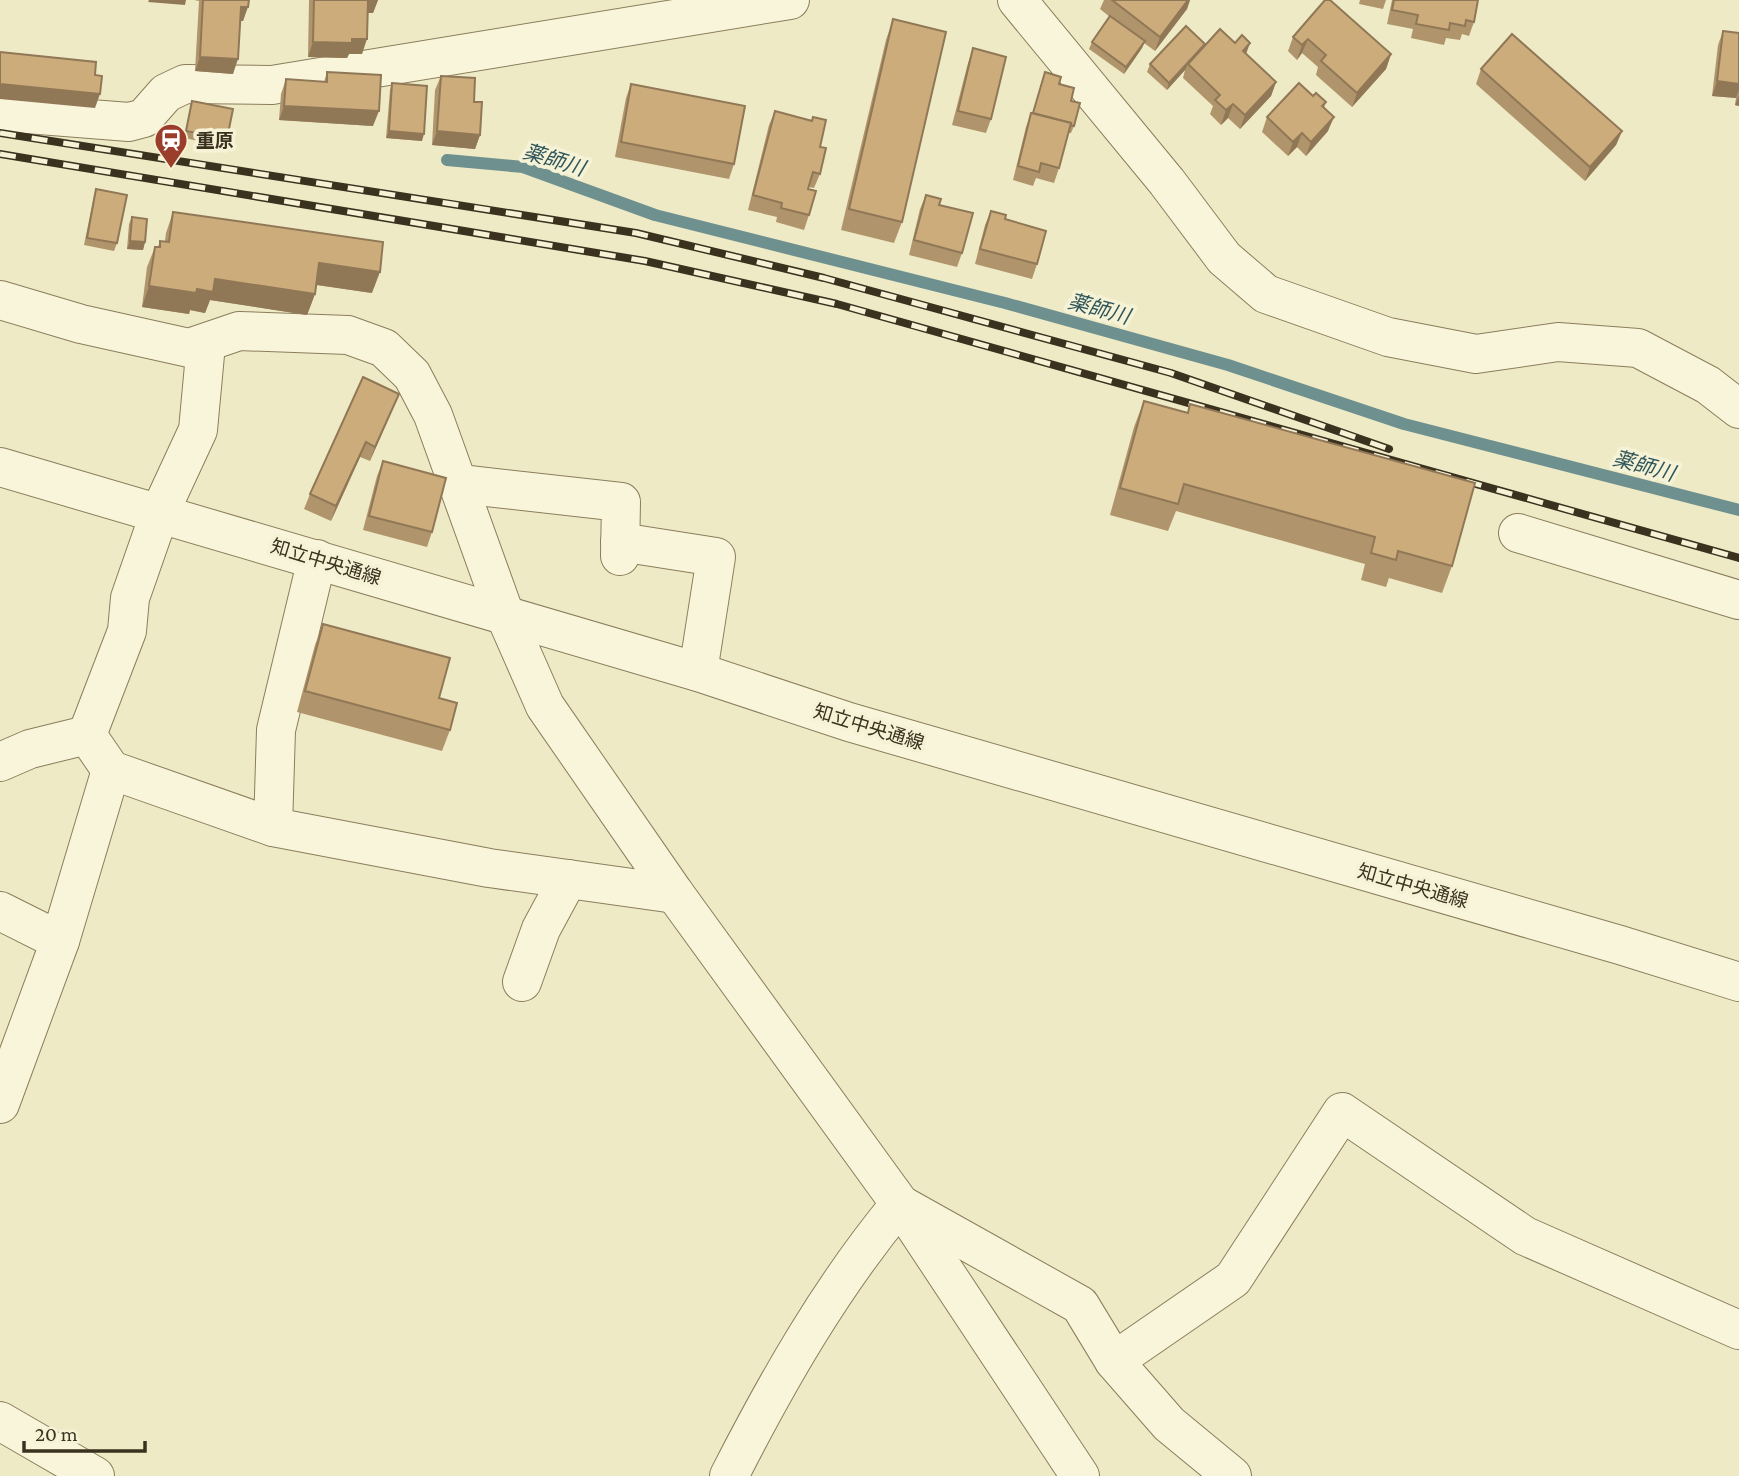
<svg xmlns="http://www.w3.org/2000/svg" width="1739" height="1476" viewBox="0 0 1739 1476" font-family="'Crimson Pro','Noto Sans JP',serif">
<rect width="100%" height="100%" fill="#efeac6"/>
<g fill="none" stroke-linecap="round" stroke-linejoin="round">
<!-- stream -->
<polyline stroke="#6e918f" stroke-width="12" points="447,160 523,167 655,215 1005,303 1228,365 1404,424 1739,510"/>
<defs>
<g id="minor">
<polyline points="1017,0 1167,182 1224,258 1266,294 1388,337 1476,354 1558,342 1638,348 1708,385 1739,409"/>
<polyline points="0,112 129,122 144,118 166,93 185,84 272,85 790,0"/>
<polyline points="0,300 81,324 189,348 239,331 348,335 384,348 412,375 433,415 505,615 545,706 675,894 900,1204 1080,1476"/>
<polyline points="206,344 198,430 160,512 130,598 127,631 87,735 111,770 273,827 489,868 675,894"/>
<polyline points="460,484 621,502 620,556"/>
<polyline points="1518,533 1739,600"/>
<polyline points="620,542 716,557 698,672"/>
<polyline points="0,762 30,749 87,735"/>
<polyline points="273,827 276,730 317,559"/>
<polyline points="0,911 60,941"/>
<polyline points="522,982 541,929 568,879"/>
<polyline points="0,1104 60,941 111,770"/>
<polyline points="905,1207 1080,1305 1114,1361"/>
<polyline points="0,1421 95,1476"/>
<path d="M729 1476C778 1380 831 1287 900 1204"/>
<polyline points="1232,1476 1169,1424 1114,1361 1233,1279 1342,1112 1525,1236 1739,1330"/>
</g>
<polyline id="tertiary" points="0,467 698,672 849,722 1620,945 1739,982"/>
</defs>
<!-- minor casing -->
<use href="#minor" stroke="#8b7d5c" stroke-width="40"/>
<!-- tertiary casing -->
<use href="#tertiary" stroke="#8b7d5c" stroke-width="40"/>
<!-- minor -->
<use href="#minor" stroke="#f9f5da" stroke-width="38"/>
<!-- tertiary -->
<use href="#tertiary" stroke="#f9f5da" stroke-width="38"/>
<defs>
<g id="rail">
<polyline points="0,133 636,233 824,278 1171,373 1389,449"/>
<polyline points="0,154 645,261 837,304 1739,558"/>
</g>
</defs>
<!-- rail casing -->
<use href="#rail" stroke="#3b311f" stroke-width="8"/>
<!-- rail -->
<use href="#rail" stroke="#f6f2d6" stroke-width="5" stroke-dasharray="16" stroke-linecap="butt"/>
</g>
<!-- wall -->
<g fill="#b0946b">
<polygon points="194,0 249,0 243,21 240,21 233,74 195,71 199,1"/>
<polygon points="309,0 378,0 373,13 368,13 362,54 349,54 347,58 308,57"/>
<polygon points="1104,0 1190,0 1187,9 1155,51 1144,43 1142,48 1124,74 1089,49 1092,42 1110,17 1100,9"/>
<polygon points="1360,0 1386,0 1383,9 1359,4"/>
<polygon points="1392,0 1478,0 1474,22 1469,36 1462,34 1460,40 1446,38 1444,45 1411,38 1413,29 1387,24"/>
<polygon points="893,19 902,222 894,243 841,230 886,40"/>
<polygon points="1723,31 1739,33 1739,106 1735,105 1736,98 1712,96 1718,45"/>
<polygon points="1293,37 1391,54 1386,69 1352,107 1316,75 1318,67 1302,53 1297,60 1288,51"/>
<polygon points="1205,44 1246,54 1276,82 1271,96 1240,129 1228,118 1221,125 1210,114 1213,106 1183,78 1185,70 1167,90 1147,72 1150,64"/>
<polygon points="973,48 991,119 986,133 952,125 968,63"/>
<polygon points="1481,69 1622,131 1616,145 1585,181 1476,84"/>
<polygon points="327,72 373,126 279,120 281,94 286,79 324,82"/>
<polygon points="1045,72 1059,84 1071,101 1074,126 1071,133 1068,133 1059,168 1054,183 1036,178 1033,186 1013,180 1026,127 1031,113 1033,113"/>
<polygon points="441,76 474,102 480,135 475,149 432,145 435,90"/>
<polygon points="392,83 422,141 386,138 390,90"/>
<polygon points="631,84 734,164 729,179 615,157 626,98"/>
<polygon points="1313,96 1326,102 1324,108 1328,131 1306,156 1297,147 1288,156 1262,132 1267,117"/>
<polygon points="192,101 227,139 224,146 184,138 190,109"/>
<polygon points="775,111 812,120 813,117 820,147 820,174 814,188 809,187 809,215 804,230 776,222 777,217 748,210 769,125"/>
<polygon points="96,189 117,243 114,251 84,245 94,196"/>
<polygon points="926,195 962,253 957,267 909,255 920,209"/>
<polygon points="991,211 1005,219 1037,264 1032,279 975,264 985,225"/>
<polygon points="173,212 372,293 316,285 315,294 307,315 210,300 205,313 190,310 189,314 142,307 147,267 155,247 158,247 160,241 165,241 166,233"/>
<polygon points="132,217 145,242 143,250 127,249 129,224"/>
<polygon points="1144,401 1452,566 1442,593 1389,578 1386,587 1361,580 1365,564 1176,511 1168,531 1110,515 1134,427"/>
<polygon points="393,408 370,461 360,457 331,521 304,509 310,494"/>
<polygon points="383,461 432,532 427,547 363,530 377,476"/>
<polygon points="323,624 439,698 450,730 442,751 297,712 315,645"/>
</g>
<!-- shaded-wall -->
<g fill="#907857">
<polygon points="149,0 186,0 185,5 148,2"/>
<polygon points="368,0 378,0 373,13 363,13"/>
<polygon points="1188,0 1190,0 1187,9 1155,51 1160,37"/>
<polygon points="241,7 248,7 243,21 236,21"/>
<polygon points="352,39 367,39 362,54 349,54 347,58 308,57 313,42"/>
<polygon points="1308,39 1302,53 1297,60 1302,45"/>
<polygon points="1145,41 1142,48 1124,74 1126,67"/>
<polygon points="1250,43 1245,57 1243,51"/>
<polygon points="1205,44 1188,64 1185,70 1167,90 1169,83"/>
<polygon points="1391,54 1386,69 1352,107 1357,93"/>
<polygon points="200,57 238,59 233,74 195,71"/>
<polygon points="1717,81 1739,84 1739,90 1736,98 1712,96"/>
<polygon points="1276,82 1271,96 1240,129 1245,115"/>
<polygon points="0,84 100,94 95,108 0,99"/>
<polygon points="1739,95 1739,106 1735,105"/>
<polygon points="1233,104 1228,118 1221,125 1226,110"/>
<polygon points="284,106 379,111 373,126 279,120"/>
<polygon points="1334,117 1328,131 1306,156 1311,142"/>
<polygon points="389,131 424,134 422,141 386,138"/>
<polygon points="437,131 480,135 475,149 432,145"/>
<polygon points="1622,131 1616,145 1585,181 1590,167"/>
<polygon points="1302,133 1297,147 1288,156 1293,142"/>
<polygon points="130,241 145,242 143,250 127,249"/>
<polygon points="319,263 380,272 372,293 311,284"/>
<polygon points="215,279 315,294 307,315 210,300 205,313 190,310 189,314 142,307 149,286 197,289"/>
<polygon points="399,394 393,408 370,461 375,447"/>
<polygon points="366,442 360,457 331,521 336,506"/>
</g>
<!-- building -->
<g fill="#cdac7c" stroke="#907857" stroke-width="2">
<polygon points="203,0 249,0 248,7 241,7 238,59 200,57"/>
<polygon points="314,0 368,0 367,39 352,39 352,43 313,42"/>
<polygon points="1112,0 1188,0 1160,37"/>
<polygon points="1325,0 1330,0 1391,54 1357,93 1321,61 1326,55 1308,39 1302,45 1293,37"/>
<polygon points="1394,0 1478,0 1474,22 1466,20 1465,26 1450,23 1449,30 1416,24 1418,15 1392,10"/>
<polygon points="1110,16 1145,41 1126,67 1092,42"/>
<polygon points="893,19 946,32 902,222 849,209"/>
<polygon points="1186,26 1205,44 1169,83 1150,64"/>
<polygon points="1220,29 1235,43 1242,35 1250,43 1243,51 1276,82 1245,115 1233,104 1226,110 1215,100 1220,95 1188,64"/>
<polygon points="1723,31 1739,33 1739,84 1717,81"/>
<polygon points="1512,34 1622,131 1590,167 1481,69"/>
<polygon points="973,48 1006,57 991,119 958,111"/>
<polygon points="0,52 96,62 95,75 102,76 100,94 0,84"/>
<polygon points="327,72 381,75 379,111 284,106 286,79 327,82"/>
<polygon points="1045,72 1061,77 1059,84 1074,88 1071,101 1080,103 1074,126 1070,125 1071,123 1033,113"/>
<polygon points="441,76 475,78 474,102 482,102 480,135 437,131"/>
<polygon points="392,83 427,86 424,134 389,131"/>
<polygon points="1299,83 1313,96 1316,93 1326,102 1322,106 1334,117 1311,142 1302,133 1293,142 1267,117"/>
<polygon points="631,84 745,106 734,164 621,142"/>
<polygon points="192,101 233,109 227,139 186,131"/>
<polygon points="775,111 812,121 813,117 826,120 820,147 826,148 820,174 813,172 808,189 816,191 809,215 781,208 782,203 753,195"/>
<polygon points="1031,113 1071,123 1059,168 1041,163 1039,172 1018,166"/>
<polygon points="96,189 127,195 117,243 87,238"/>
<polygon points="926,195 941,199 939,205 973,213 962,253 914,240"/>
<polygon points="991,211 1006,215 1005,219 1046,231 1037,264 980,249"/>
<polygon points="173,212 383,242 380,272 319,263 315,294 215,279 213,292 197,289 196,293 149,286 155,247 160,247 160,241 169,242"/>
<polygon points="132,217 147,219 145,242 130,241"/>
<polygon points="363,377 399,394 375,447 366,442 336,506 310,494"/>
<polygon points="1144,401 1188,413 1190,404 1475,483 1452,566 1398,551 1396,560 1371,553 1375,537 1184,484 1178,504 1120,488"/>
<polygon points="383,461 446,478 432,532 369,516"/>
<polygon points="323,624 450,658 439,698 457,703 450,730 305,691"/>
</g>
<!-- icons -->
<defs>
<symbol id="station-pin" viewBox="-11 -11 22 30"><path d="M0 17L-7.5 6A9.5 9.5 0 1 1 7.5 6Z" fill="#9a3d2b" stroke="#f6f2d6"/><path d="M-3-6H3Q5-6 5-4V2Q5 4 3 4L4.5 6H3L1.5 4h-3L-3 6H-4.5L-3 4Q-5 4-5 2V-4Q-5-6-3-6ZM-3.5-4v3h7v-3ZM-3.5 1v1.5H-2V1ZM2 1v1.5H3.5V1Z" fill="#fff"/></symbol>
</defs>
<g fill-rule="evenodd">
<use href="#station-pin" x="152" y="121" width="38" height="52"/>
</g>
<g text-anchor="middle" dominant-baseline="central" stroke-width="7" stroke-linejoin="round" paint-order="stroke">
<!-- poi labels -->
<g font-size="19" font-weight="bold" fill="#3b311f" stroke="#f6f2d6" text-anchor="start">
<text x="196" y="140">重原</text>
</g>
<!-- street labels -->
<g font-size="19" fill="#3b311f" stroke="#f6f2d6">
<text transform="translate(326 562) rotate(17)">知立中央通線</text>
<text transform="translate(869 727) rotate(17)">知立中央通線</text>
<text transform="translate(1413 886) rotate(16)">知立中央通線</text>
</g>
<!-- water labels -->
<g font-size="21" font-style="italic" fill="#2f565b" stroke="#f6f2d6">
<text transform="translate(554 160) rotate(17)">薬師川</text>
<text transform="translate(1099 309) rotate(15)">薬師川</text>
<text transform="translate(1644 466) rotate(15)">薬師川</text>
</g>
</g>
<!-- scale -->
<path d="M24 1441v10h121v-10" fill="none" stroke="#3b311f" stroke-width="3.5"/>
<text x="35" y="1441" font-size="21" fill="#3b311f" stroke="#f6f2d6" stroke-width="5" paint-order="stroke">20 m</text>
</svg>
